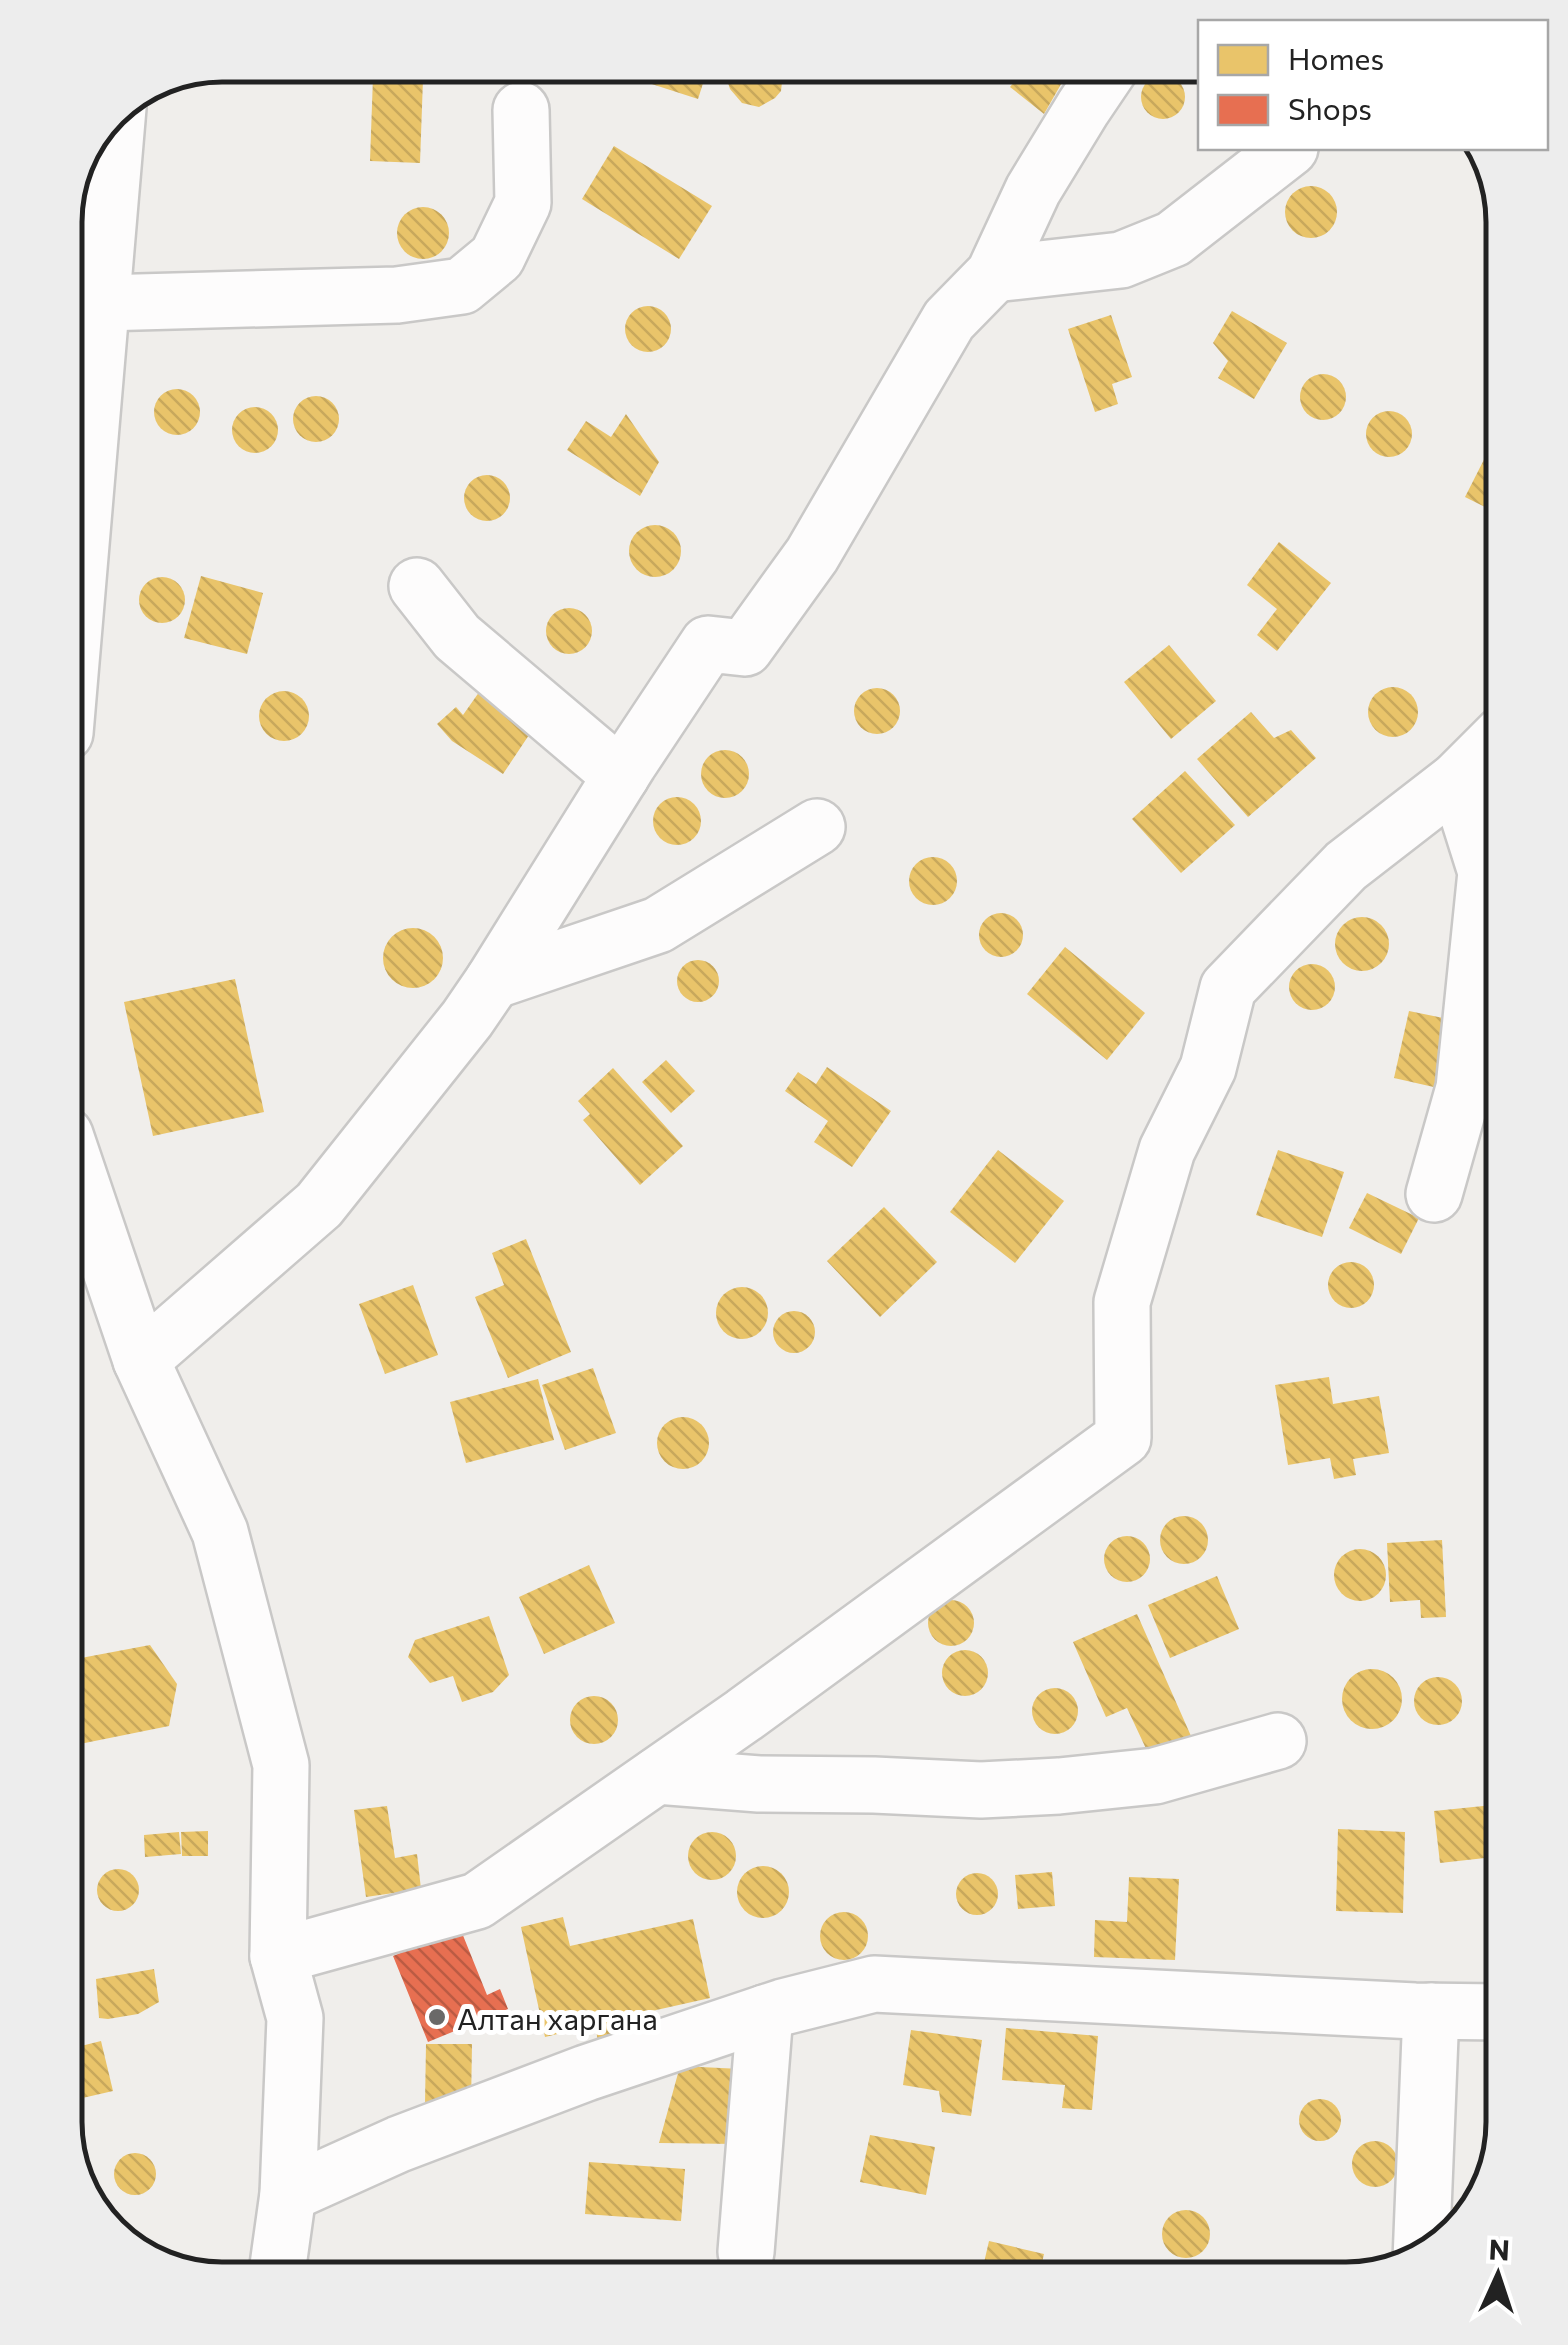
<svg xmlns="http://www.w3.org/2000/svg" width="1568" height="2345" viewBox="0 0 1568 2345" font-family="Commissioner,sans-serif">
<defs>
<pattern id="homes-back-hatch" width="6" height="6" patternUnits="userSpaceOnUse" patternTransform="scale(2.5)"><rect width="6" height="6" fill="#e9c46a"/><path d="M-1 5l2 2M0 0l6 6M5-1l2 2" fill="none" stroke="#c8a85c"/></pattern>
<pattern id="shops-back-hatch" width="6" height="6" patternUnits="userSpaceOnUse" patternTransform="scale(2.5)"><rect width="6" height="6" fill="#e76f51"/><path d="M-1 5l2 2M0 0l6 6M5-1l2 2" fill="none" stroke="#bb5b43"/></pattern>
</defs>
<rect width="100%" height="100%" fill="#f0eeeb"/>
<!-- homes -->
<g fill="url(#homes-back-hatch)">
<polygon points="223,65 234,65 229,73 213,83 204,84 191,78"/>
<polygon points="618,65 709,65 698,99 630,77"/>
<polygon points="732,65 780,65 783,73 781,91 775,98 759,107 742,103 730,89 727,80"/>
<polygon points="1028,65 1072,65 1044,114 1010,87"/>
<circle cx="1163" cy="97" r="22"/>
<polygon points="373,77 423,79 420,163 370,161"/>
<polygon points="614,146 712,206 679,259 582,199"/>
<circle cx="1311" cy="212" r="26"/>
<circle cx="423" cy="233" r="26"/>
<circle cx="648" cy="329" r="23"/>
<polygon points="1232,311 1287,343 1254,399 1218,378 1228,361 1213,343"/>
<polygon points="1111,315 1132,377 1112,384 1118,404 1095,412 1068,329"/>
<circle cx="1323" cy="397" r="23"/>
<circle cx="177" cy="412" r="23"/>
<circle cx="316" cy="419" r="23"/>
<circle cx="255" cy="430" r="23"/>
<circle cx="1389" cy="434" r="23"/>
<polygon points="626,414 659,462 640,496 567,450 586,421 611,437"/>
<polygon points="1500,428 1503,429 1503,516 1465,497"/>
<circle cx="487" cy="498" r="23"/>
<circle cx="655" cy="551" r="26"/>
<polygon points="1279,542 1331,583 1277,651 1257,635 1277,609 1247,585"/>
<polygon points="201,576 263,593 247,654 184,638"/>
<circle cx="162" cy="600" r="23"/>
<circle cx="569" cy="631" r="23"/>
<polygon points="1169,645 1216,701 1171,739 1124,682"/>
<circle cx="1393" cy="712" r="25"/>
<circle cx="877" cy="711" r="23"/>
<polygon points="482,688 537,723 503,774 452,741 437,724 456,707 463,715"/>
<circle cx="284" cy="716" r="25"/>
<polygon points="1251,712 1274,738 1291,730 1316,758 1248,817 1197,759"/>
<circle cx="725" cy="774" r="24"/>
<polygon points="1185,771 1235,825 1181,873 1132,819"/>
<circle cx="677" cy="821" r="24"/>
<circle cx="933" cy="881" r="24"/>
<circle cx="1001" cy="935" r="22"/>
<circle cx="1362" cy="944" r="27"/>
<circle cx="413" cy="958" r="30"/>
<polygon points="1065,947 1145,1013 1107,1060 1027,994"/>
<circle cx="698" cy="981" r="21"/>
<circle cx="1312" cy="987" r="23"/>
<polygon points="235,979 264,1112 153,1136 124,1002"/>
<polygon points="1409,1011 1453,1020 1438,1088 1394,1078"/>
<polygon points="666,1060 695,1091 671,1113 642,1082"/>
<polygon points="827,1067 891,1111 852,1167 814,1142 828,1121 785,1091 798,1072 816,1084"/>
<polygon points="613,1068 683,1146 640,1185 583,1120 590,1114 578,1101"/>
<polygon points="1501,1094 1503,1094 1503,1127 1496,1126"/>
<polygon points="998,1150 1064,1201 1015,1263 950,1212"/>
<polygon points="1278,1150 1344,1172 1322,1237 1256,1215"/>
<polygon points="1367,1193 1419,1218 1401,1254 1349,1228"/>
<polygon points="884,1207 937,1262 880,1317 827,1261"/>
<polygon points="526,1239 571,1352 508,1378 475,1297 504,1285 492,1253"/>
<circle cx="1351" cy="1285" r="23"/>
<polygon points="413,1285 438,1355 385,1374 359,1304"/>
<circle cx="742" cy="1313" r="26"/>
<circle cx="794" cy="1332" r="21"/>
<polygon points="593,1368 616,1433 565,1450 542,1385"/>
<polygon points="1329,1377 1333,1404 1379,1396 1389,1453 1353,1459 1356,1475 1334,1479 1330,1458 1288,1465 1275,1385"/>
<polygon points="538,1379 554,1440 466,1463 450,1402"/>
<polygon points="1503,1383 1503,1423 1494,1411 1493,1402 1494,1394"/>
<circle cx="683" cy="1443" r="26"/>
<circle cx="1184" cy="1540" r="24"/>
<circle cx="1127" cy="1559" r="23"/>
<polygon points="1442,1540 1446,1617 1421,1618 1420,1600 1390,1602 1387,1543"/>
<circle cx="1360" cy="1575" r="26"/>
<polygon points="589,1565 615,1623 544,1654 519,1597"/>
<polygon points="1217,1576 1239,1629 1170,1658 1148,1605"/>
<circle cx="951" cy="1623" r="23"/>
<polygon points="1137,1614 1191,1736 1149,1755 1127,1708 1106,1717 1073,1642"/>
<polygon points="489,1616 509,1675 493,1692 462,1702 453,1676 430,1683 408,1657 415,1640"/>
<polygon points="150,1645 177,1684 169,1726 65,1747 65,1661"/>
<circle cx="965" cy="1673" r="23"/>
<circle cx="1372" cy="1699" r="30"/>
<circle cx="1438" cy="1701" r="24"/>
<circle cx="1055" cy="1711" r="23"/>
<circle cx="594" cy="1720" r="24"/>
<polygon points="1503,1804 1503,1856 1440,1863 1434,1811"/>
<polygon points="387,1806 395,1858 417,1854 421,1889 366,1897 354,1810"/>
<polygon points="1338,1829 1405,1832 1403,1913 1336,1911"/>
<polygon points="208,1831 208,1856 182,1856 181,1832"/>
<polygon points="179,1832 181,1854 145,1857 144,1835"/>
<circle cx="712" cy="1856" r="24"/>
<circle cx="763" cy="1892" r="26"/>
<circle cx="118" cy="1890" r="21"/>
<polygon points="1052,1872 1055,1906 1018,1909 1015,1875"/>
<circle cx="977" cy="1894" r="21"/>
<polygon points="1129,1877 1179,1879 1175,1960 1094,1957 1095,1920 1127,1922"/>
<polygon points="65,1881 71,1895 65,1914"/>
<circle cx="844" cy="1936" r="24"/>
<polygon points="563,1917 570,1946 693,1919 710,1998 634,2015 638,2032 598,2041 595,2025 545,2037 521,1927"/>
<polygon points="154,1969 159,2002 138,2014 108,2019 99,2018 96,1979"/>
<polygon points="1006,2028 1098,2036 1092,2110 1062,2108 1065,2085 1002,2080"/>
<polygon points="911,2030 982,2040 971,2116 942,2112 939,2091 903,2085"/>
<polygon points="101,2041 113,2091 65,2102 65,2050"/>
<polygon points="426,2044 472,2044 471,2105 425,2104"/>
<polygon points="680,2066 741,2069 737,2144 659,2143"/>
<circle cx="1320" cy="2120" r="21"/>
<polygon points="870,2135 935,2147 926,2195 860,2182"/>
<circle cx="1375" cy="2164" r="23"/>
<circle cx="135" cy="2174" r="21"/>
<polygon points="589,2162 685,2169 681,2221 585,2214"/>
<polygon points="1477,2206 1437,2246 1434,2208"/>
<circle cx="1186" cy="2234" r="24"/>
<polygon points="989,2241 1044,2254 1038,2280 980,2280"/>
<polygon points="151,2242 165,2263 134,2252"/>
<polygon points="454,2267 456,2280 386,2280 386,2272"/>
</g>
<!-- shops -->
<polygon fill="url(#shops-back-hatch)" points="460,1928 487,1995 500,1989 508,2009 428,2042 393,1956"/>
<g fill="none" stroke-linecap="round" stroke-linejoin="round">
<defs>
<g id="street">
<polyline points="994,274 1121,260 1173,239 1290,148"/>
<polyline points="102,303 397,295 462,286 497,257 523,203 521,110"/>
<polyline points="417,586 457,637 621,776"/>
<polyline points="65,733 118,108"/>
<polyline points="493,981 658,925 817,827"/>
<polyline points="65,1135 141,1360 220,1532 281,1765 278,1956 295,2018 288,2194 276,2280"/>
<polyline points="1434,1194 1464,1088 1486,872 1457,780"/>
<polyline points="141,1360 319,1205 467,1019 493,981 629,763 708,644 745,648 812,555 949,320 994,274 1033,190 1083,108 1112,65"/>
<polyline points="657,1776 759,1784 874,1785 981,1790 1059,1786 1155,1776 1278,1741"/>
<polyline points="278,1956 477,1901 744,1715 1123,1438 1122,1302 1167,1150 1208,1068 1228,988 1346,866 1457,780 1503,734"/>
<polyline points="288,2194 399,2144 586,2073 783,2007 874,1984 1415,2011 1503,2012"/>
<polyline points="746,2252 765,2013"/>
<polyline points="1421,2260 1431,2011"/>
</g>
</defs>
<!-- street casing -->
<use href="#street" stroke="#c9c8c7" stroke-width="60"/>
<!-- street -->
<use href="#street" stroke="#fdfcfc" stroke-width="55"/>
</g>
<!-- markers -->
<circle fill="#6a6968" stroke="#fff" stroke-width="4" cx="437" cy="2017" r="10"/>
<g text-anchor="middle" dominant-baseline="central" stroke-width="10" stroke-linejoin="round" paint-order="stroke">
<!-- poi labels -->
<g font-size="30" fill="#222" stroke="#fff" text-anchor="start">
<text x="457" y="2017">Алтан харгана</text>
</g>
</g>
<!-- crop -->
<path d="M0 0H1568V2345H0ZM222 82H1346A140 140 0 0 1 1486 222V2122A140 140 0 0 1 1346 2262H222A140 140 0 0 1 82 2122V222A140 140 0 0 1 222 82Z" fill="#ededed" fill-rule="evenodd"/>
<path fill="none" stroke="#222" stroke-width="5" d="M222 82H1346A140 140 0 0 1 1486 222V2122A140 140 0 0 1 1346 2262H222A140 140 0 0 1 82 2122V222A140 140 0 0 1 222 82Z"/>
<!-- legend -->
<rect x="1198" y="20" width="350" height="130" fill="#ffffff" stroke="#a7a7a7" stroke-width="2.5"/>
<rect x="1218" y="45" width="50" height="30" fill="#e9c46a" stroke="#a7a7a7" stroke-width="2.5"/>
<text x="1288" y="70" font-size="30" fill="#222222">Homes</text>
<rect x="1218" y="95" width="50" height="30" fill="#e76f51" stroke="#a7a7a7" stroke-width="2.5"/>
<text x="1288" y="120" font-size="30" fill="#222222">Shops</text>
<!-- north arrow -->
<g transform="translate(1498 2275) rotate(3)" stroke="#ffffff" stroke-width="8" paint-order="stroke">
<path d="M0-8L18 38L0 25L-18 38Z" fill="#222222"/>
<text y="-15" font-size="28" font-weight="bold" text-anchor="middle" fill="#222222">N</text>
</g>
</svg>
